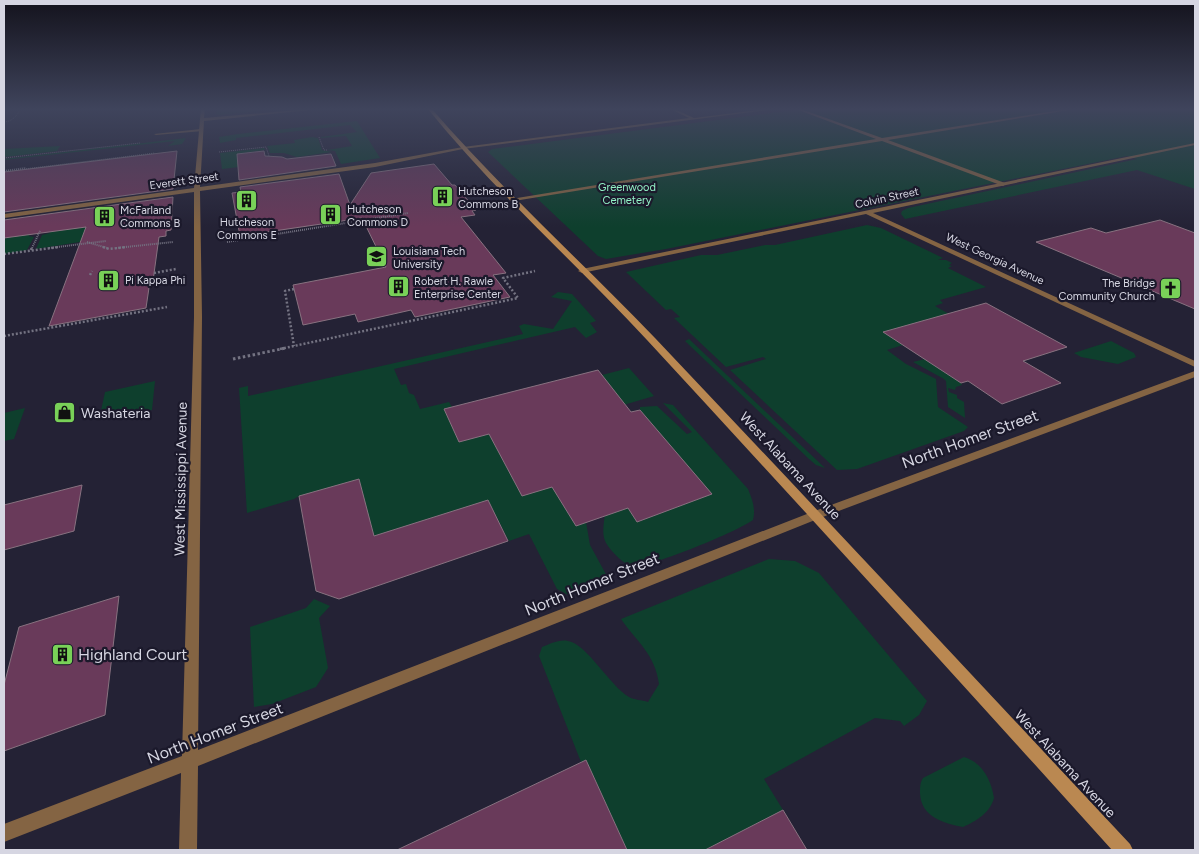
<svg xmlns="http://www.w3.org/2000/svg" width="1199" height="854" viewBox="0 0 1199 854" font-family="Figtree,sans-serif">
<rect width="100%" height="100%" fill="#242235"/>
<!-- green -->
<g fill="#0e3f2d">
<polygon points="217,108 289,108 220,115 216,114"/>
<polygon points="810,108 1195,108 1195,189 1137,170 905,219 901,214 902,211 908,208 1137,159 1127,156 666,249 606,259 598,256 488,152 492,149"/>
<polygon points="357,121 380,158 341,164 335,151 327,150 352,146 346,136 321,138 321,137 357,132 350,125 236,138 236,140 220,143 219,137 238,134"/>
<polygon points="312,137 318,138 322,150 332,152 297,157 284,153 270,153 267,146 295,143 294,140"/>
<polygon points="186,138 182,144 168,146 175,141 4,160 4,159"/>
<polygon points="60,146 57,151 4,157 4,149"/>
<polygon points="264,148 265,150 237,154 239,167 222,169 220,153"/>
<polygon points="107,223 86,241 36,249 42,235 50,233 51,229"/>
<polygon points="867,225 881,228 943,258 938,260 946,260 952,263 949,265 952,266 948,268 986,287 940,300 943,303 935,306 949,314 903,345 887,350 906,364 936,379 938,407 968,427 964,431 857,469 837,470 730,370 766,359 763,357 726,367 674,318 680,317 671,309 666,310 626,272 701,255 717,255 765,245 775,245"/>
<polygon points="30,232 29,236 34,237 27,250 4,254 4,239"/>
<path d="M558 292 572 294 596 321 590 323 597 332 586 338 575 327 394 369 401 385 406 384 409 393 414 395 420 409 449 402 452 407 444 409 459 442 620 399 602 375 629 368 654 396 535 431 493 441 522 496 671 447 640 410V407L657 406 687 434 692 432 663 403 673 405 748 489C752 499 756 508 753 520 738 531 648 569 632 566 623 564 611 551 606 543 600 532 606 518 605 506L622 500 638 522 711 494 558 497 576 526 586 522 590 545 608 578 568 595 557 589 529 534 509 541 488 500 374 536 299 496 294 499 247 513 239 388 248 386V396L523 334 519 326 524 324 553 329 572 301 551 297Z"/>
<polygon points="689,339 825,468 816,465 809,459 685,341"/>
<polygon points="1111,341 1134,353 1136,357 1118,364 1081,357 1074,353"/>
<polygon points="925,359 961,383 962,385 956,387 955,390 948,388 949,392 957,395 957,398 964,402 965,418 948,407 946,381 944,379 913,362"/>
<polygon points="155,381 152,410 99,420 105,392"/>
<polygon points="25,408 14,439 4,441 4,413"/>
<path d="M769 559 795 561 819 573 927 701 919 715 904 726 900 721 875 718 764 779 783 810 705 850H627L586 760 581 762 539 656 542 647C550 644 559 639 568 641 587 644 609 685 629 697 634 700 642 700 648 702L659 684C655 654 637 642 621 619Z"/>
<polygon points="314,599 330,606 319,618 328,668 316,687 272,704 254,707 250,627 306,608"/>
<path d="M964 757C983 763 991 780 994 798 990 813 976 821 963 827 943 823 921 817 920 793 920 787 920 783 923 778Z"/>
</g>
<!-- building -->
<g fill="#693a5a" stroke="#887280">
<polygon points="177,151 173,189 4,212 4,172"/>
<polygon points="264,151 265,156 282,157 287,159 331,154 336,166 239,180 237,154"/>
<polygon points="434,164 452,185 455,185 476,210 472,211 475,215 461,217 506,273 493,275 510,297 415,317 411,310 358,322 355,314 303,325 293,285 386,267 362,218 240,236 232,193 241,192 240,187 339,174 350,205 371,173"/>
<polygon points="173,197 171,230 166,231 166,236 159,237 153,281 150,281 146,308 49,326 86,227 4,238 4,220"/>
<polygon points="1160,220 1195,233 1195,309 1036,242 1091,228 1106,233"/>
<polygon points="986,303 1067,347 1023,361 1061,383 1002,404 968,381 961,383 883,332"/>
<polygon points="598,370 631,412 640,410 712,494 637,522 628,508 576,526 552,487 522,496 489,434 459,442 444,409"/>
<polygon points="359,479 374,536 488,500 508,541 339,599 316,591 299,496"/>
<polygon points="82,485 74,531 4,550 4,505"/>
<polygon points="119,596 105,715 4,751 4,685 19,627"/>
<polygon points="586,760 627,850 397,850"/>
<polygon points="783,810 807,850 705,850"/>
</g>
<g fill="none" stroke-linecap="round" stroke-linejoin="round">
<!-- path-far3 -->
<g stroke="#747382" stroke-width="1" stroke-dasharray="1 1" stroke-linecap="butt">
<path d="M4 122C11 122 19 115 20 108L5 109 7 108"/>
<polyline points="319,137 324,150 327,150"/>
<polyline points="219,152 266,147 269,156"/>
<polyline points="4,158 140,143"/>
<polyline points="16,170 155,153"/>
</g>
<!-- path-far2 -->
<g stroke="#747382" stroke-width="2" stroke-dasharray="1 1" stroke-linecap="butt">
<polyline points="4,171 26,168"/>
<polyline points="87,242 107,248"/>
<polyline points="227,242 408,213"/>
<polyline points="32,248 40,231"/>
<polyline points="49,248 106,241"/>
<polyline points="116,248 173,242"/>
</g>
<!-- path-far1 -->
<g stroke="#747382" stroke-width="2.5" stroke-dasharray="2 2" stroke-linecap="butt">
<polyline points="103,247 109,249 127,247"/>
<polyline points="31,250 32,247"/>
<polyline points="4,254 59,247"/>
<polyline points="154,273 176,269"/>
<polyline points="90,275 92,271"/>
<polyline points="294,289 285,291 294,346"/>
<polyline points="4,336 167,307"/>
<polyline points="280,349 518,298 503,278 535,271"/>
</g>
<!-- path -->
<polyline stroke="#747382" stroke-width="3" stroke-dasharray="2.5 2.5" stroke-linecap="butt" points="233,359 286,348"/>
<!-- lane -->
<g fill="#846443" fill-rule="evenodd">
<polygon points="793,108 798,108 882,138 1074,108 1081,108 888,140 1005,183 1006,184 1003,186 882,141 514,201 511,199 876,139"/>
<polygon points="201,129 203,131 156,135 154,134"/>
</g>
<!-- street -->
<g fill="#846443" fill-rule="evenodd">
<polygon points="201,108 205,108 204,118 319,108 330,108 204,121 200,187 375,163 463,147 689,118 668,108 672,108 694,118 775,108 784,108 463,149 375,167 200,191 202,317 198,750 812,512 1192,372 1195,371 1195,377 820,518 198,766 197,850 179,850 181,773 4,842 4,824 182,756 194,317 194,192 4,218 4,214 194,188"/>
<polygon points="1195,143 1195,145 873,213 1195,361 1195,367 866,214 582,273 578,271 582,269"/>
</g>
<!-- secondary -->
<path fill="#ba8851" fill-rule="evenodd" d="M427 108H431C501 189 581 261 655 338 814 506 972 675 1130 844L1133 850H1112C958 679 803 509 647 340 575 262 494 191 427 108Z"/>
</g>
<!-- sky -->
<linearGradient id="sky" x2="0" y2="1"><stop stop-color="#14131d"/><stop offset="0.48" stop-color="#3f445c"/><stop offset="1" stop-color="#3f445c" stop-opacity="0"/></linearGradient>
<rect width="1199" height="227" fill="url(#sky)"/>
<!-- icons -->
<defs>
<symbol id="building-square" viewBox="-11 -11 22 22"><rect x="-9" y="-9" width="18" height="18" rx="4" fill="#79d158" stroke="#1b192b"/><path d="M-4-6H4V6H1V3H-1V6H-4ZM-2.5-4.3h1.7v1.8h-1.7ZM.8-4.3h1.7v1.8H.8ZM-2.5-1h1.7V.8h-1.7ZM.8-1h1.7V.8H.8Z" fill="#111"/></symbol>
<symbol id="university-square" viewBox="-11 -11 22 22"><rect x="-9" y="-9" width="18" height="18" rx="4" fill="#79d158" stroke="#1b192b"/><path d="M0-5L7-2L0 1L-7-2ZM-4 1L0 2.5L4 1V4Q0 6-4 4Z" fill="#111"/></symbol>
<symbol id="church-square" viewBox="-11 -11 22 22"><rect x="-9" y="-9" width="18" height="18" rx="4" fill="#79d158" stroke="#1b192b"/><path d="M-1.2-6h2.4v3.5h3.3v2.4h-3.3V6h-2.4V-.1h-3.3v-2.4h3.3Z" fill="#111"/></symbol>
<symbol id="shop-square" viewBox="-11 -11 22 22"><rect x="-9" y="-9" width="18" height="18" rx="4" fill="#79d158" stroke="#1b192b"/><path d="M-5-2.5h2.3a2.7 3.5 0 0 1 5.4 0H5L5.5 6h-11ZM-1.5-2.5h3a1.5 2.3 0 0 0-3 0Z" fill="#111"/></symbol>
</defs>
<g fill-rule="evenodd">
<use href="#building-square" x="430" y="184" width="25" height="25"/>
<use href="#building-square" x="234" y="188" width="25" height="25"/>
<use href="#building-square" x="318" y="202" width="25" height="25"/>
<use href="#building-square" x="92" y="204" width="25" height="25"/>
<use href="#university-square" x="364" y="244" width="25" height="25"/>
<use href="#building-square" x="96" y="268" width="25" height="25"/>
<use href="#building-square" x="386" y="274" width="25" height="25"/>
<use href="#church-square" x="1158" y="276" width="25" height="25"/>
<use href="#shop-square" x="52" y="400" width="25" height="25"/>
<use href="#building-square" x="50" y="642" width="25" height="25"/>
</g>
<g text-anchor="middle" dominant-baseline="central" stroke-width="4.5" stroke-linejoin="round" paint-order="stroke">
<!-- far-street labels -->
<g font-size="11" fill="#d6d6e2" stroke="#1b192b">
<text transform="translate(184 181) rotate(-8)">Everett Street</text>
<text transform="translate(887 198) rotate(-12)">Colvin Street</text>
<text transform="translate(995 259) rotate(25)">West Georgia Avenue</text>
</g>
<!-- far-park labels -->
<g font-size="11" fill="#92f1c6" stroke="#1b192b">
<text x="627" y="187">Greenwood<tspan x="627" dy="13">Cemetery</tspan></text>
</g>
<!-- far-poi labels -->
<g font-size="11" fill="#d6d6e2" stroke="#1b192b" text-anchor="start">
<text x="458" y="191">Hutcheson<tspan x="458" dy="13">Commons B</tspan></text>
<text x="347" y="209">Hutcheson<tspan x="347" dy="13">Commons D</tspan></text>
<text x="120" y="210">McFarland<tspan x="120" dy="13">Commons B</tspan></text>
<text x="247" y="222" text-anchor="middle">Hutcheson<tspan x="247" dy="13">Commons E</tspan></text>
<text x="393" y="251">Louisiana Tech<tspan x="393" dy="13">University</tspan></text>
<text x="125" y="280">Pi Kappa Phi</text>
<text x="414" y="281">Robert H. Rawle<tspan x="414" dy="13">Enterprise Center</tspan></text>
<text x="1155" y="283" text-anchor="end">The Bridge<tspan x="1155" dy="13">Community Church</tspan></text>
</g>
<!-- poi labels -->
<g font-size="14" fill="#d6d6e2" stroke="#1b192b" text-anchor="start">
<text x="81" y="413">Washateria</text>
</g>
<!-- street labels -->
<g font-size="14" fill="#d6d6e2" stroke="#1b192b">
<text transform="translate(790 466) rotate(47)">West Alabama Avenue</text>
<text transform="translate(181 479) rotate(-89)">West Mississippi Avenue</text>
<text transform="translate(1065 764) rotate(47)">West Alabama Avenue</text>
</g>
<!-- near-street labels -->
<g font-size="16" fill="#d6d6e2" stroke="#1b192b">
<text transform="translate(970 439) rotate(-20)">North Homer Street</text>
<text transform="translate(592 584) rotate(-22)">North Homer Street</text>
<text transform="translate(215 733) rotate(-21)">North Homer Street</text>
</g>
<!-- near-poi labels -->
<g font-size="16" fill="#d6d6e2" stroke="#1b192b" text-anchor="start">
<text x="78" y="654">Highland Court</text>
</g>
</g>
<!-- border -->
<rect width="1199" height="854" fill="none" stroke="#d6d6e2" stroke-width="10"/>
</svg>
